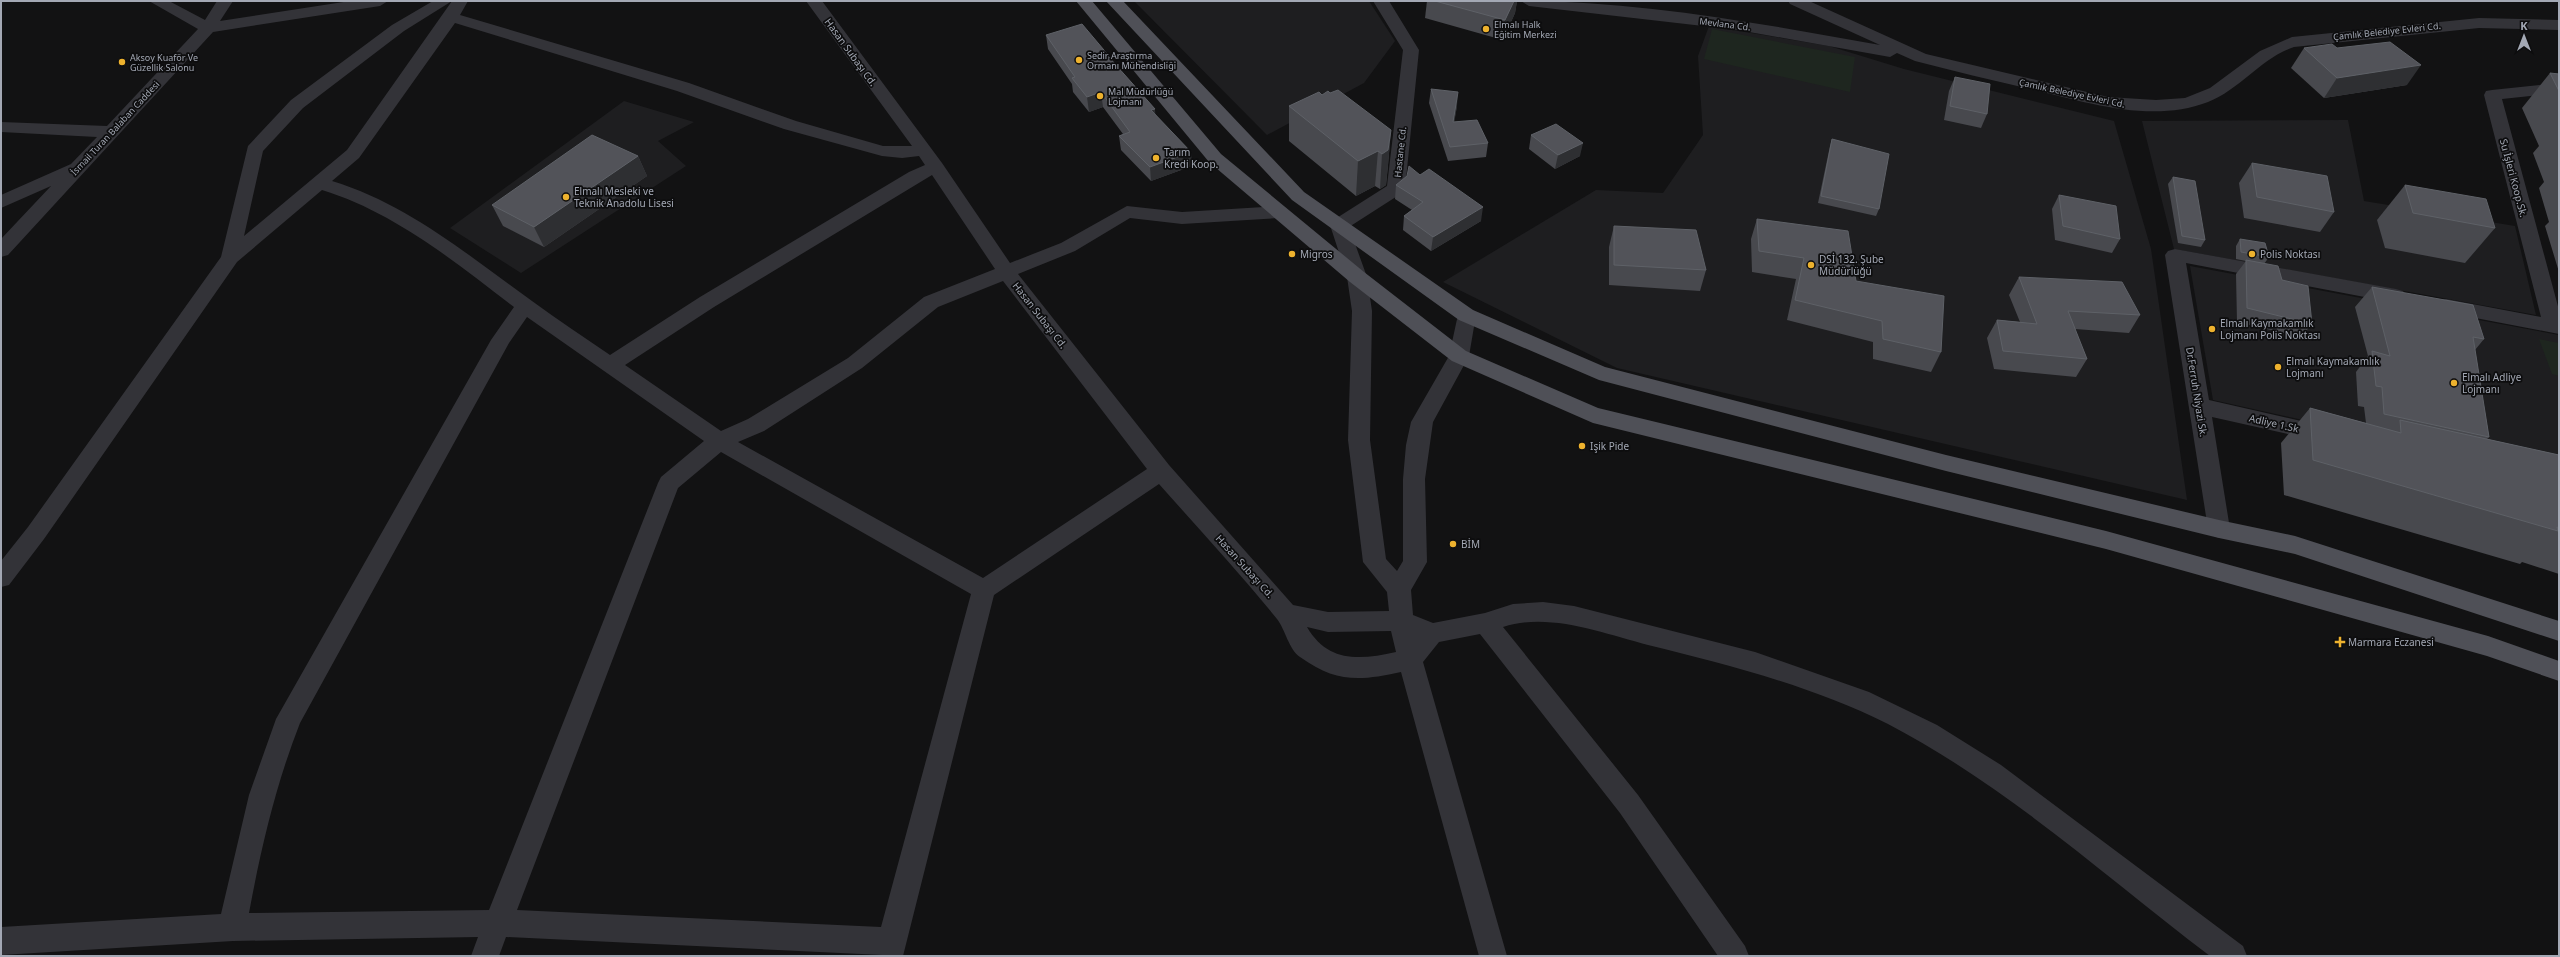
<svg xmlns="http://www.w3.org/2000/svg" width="2560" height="957" viewBox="0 0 2560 957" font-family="'Noto Sans',sans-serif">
<rect width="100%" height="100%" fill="#121213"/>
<!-- built -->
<g fill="#1e1e20">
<polygon points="1134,1 1369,1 1395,41 1364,83 1267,135"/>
<polygon points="1709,26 1829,46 1904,69 2114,121 2151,249 2187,500 1617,368 1443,282 1596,190 1663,193 1703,135 1698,56"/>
<polygon points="624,101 694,122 658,141 686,166 521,273 450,228"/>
<polygon points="2348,120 2364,201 2515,226 2536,315 2174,249 2142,121"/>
<polygon points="2190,266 2559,335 2559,477 2213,400"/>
</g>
<!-- green -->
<g fill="#1e261f">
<polygon points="1712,29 1855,57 1850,92 1704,59"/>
<polygon points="2539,339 2559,343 2559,376 2552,374"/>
</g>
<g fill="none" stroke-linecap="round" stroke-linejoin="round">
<!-- minor -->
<g fill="#333338" fill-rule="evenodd">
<polygon points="149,1 169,1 205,20 217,1 233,1 220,21 350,1 388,1 380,6 213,32 8,255 1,257 1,239 51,186 1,208 1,195 71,164 97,137 1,132 1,122 107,126 198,29"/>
<path d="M433 1H452L404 31 303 108 263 151 244 236 347 150 452 1H468L460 15 689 83 796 121 883 146H912L806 1H822L942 163 1010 263 1061 243 1127 206 1182 212 1279 206 1286 208 1288 212 1286 216 1279 218 1182 224 1130 218 1075 251 1018 274 1169 465 1293 605 1328 612 1389 611 1387 592 1363 562 1348 440 1352 311 1347 277 1330 225 1332 221 1387 186 1403 50 1373 1H1389L1419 50 1405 189 1402 193 1349 227 1367 277 1372 311 1370 440 1386 559 1397 571 1403 561V479L1406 445 1411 422 1449 356 1459 310 1466 308 1473 310 1476 315 1469 356 1433 422 1425 479 1427 562 1411 590 1413 615 1433 623 1485 613 1513 604 1543 602 1574 606 1755 652 1869 692 1937 725 2001 765 2243 946 2247 956H2210C2105 876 2005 785 1888 724 1812 686 1729 665 1648 645 1602 633 1549 612 1503 627L1638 795 1745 946 1749 956H1718L1620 813 1480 634 1439 642 1423 662 1507 956H1479L1401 672C1360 681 1336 683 1300 657 1289 650 1285 629 1277 619 1239 572 1198 528 1159 484L994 595 903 956 506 937 499 956H471L478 937 233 941 1 955V927L221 914 249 795 276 719 491 340 514 307C455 262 394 212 322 190L237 262 44 539 9 585 1 587V561L28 527 221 257 248 146 291 100 392 25ZM455 23 677 91 784 129 882 156 902 158 919 156 925 165 909 172 700 297 610 355C584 337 558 320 532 301 469 256 408 204 332 181L359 158ZM932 175 995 269 924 297 848 358 748 419 721 431 625 365 714 307ZM1003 281 1147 469 983 578 738 442 764 431 862 368 938 307ZM527 317 704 441 661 477 658 483 489 910 249 913C261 848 276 784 300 723L509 343ZM721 452 971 594 881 927 517 910 678 488ZM1307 627 1328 632 1391 631 1396 652C1360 660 1328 663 1307 627Z"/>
<path d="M1521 1C1642 1 1762 24 1880 45L1790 4 1788 1H1809L1926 54 2108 97 2156 100 2185 98 2210 88 2260 51 2292 37 2479 18 2559 20V30L2479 28 2294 47C2261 58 2241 89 2208 102 2151 124 2087 102 2030 89 1992 80 1953 71 1915 61L1897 53 1890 57 1738 30 1529 6Z"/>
<polygon points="2559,83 2559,93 2502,99 2559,310 2559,334 2439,311 2436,306 2439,301 2446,299 2541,317 2484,95 2486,91 2492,90"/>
<polygon points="2175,249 2396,289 2403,291 2406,296 2403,301 2396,303 2186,263 2209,400 2323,426 2331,428 2334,434 2331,440 2323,442 2212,417 2230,529 2227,535 2219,538 2211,535 2208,529 2165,255 2168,251"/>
</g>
<!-- major -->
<g fill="#4f5057" fill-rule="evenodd">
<polygon points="1076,1 1092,1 1221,154 1364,272 1466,351 1598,408 2106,531 2488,636 2559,661 2559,681 2487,656 2106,549 1593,423 1452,361 1350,282 1209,162"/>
<polygon points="1106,1 1123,1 1304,192 1473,310 1605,367 1946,455 2219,520 2295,536 2559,621 2559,641 2295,554 2219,538 1946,471 1599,380 1459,320 1292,200"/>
</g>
</g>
<!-- wall -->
<g fill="#48494e">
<polygon points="1427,1 1517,1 1515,13 1503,40 1425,18"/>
<polygon points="1046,35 1110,59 1155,114 1192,166 1151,181 1121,150 1119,136 1123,134 1103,107 1089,112 1073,92 1072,84 1048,49"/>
<polygon points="2304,48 2337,48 2407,85 2324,98 2291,68"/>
<polygon points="2550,73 2559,74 2559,272 2545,226 2549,222 2539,188 2544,182 2533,153 2539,146 2522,108"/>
<polygon points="1955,77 1987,114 1981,128 1944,120 1949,91"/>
<polygon points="1431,89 1457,106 1454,122 1488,143 1486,157 1448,161 1429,103"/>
<polygon points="1330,93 1391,130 1388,165 1386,185 1380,189 1375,186 1356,196 1289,141 1289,106 1322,95"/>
<polygon points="1531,135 1580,156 1555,169 1529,149"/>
<polygon points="1832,139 1879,209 1876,216 1818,203 1830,146"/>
<polygon points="638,156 647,176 544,247 503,226 492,205"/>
<polygon points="2252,163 2334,212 2320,232 2244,218 2239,183"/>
<polygon points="2173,177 2205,240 2201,247 2178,243 2168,184"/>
<polygon points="1396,185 1481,221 1431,251 1403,230 1404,216 1412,210 1395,199"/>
<polygon points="2405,185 2495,228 2465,263 2385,248 2377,220"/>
<polygon points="2059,195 2120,239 2112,253 2055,240 2052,209"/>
<polygon points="1757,219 1856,281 1941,352 1931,372 1873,359 1873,342 1787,320 1796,279 1752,272 1751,239"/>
<polygon points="1614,226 1706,270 1700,291 1609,285 1609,247"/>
<polygon points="2240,239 2269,257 2264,264 2282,280 2312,324 2301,337 2237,322 2236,274 2246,261 2236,259 2236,246"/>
<polygon points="2019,277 2140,315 2129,333 2075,329 2087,359 2076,377 1994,369 1987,338 1997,320 2020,322 2009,295"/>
<polygon points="2372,287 2484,339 2475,350 2489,437 2487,439 2559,455 2559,574 2522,562 2520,564 2284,495 2281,443 2310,408 2366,423 2364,407 2358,406 2356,372 2368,356 2355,307"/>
</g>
<!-- shaded-wall -->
<g fill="#2e2f32">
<polygon points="1514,1 1517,1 1515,13 1503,40 1505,20"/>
<polygon points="2421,65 2407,85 2324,98 2337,78"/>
<polygon points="1101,92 1103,107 1089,112 1087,97"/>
<polygon points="1458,92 1457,106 1452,136 1453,122"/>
<polygon points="1155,109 1156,123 1151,110"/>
<polygon points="1391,130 1388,165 1386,185 1380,189 1382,154"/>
<polygon points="1583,143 1580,156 1555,169 1558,155"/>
<polygon points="1378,151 1375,186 1356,196 1358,161"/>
<polygon points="1191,152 1192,166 1151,181 1150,167"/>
<polygon points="638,156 647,176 544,247 534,227"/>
<polygon points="1483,207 1481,221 1431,251 1433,237"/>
</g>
<!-- building -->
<g fill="#525359" stroke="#5e6167">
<polygon points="1435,1 1514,1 1505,20"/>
<polygon points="1082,24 1109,56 1108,56 1155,109 1151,110 1191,152 1150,167 1119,136 1130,132 1101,92 1087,97 1072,78 1075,77 1046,35"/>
<polygon points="2390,42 2421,65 2337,78 2304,48 2332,44 2337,48"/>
<polygon points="2550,73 2559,74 2559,91"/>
<polygon points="1955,77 1990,84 1987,114 1950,106"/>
<polygon points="1431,89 1458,92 1453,122 1477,120 1488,143 1450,147"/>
<polygon points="1338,90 1391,130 1388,150 1382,154 1378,151 1358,161 1289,106 1319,92 1322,95 1328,91 1330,93"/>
<polygon points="1556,124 1583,143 1558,155 1531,135"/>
<polygon points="592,135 638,156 534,227 492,205"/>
<polygon points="1832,139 1889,154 1879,209 1821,196"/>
<polygon points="2252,163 2327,176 2334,212 2257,197"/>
<polygon points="1409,166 1420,175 1429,169 1483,207 1433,237 1404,216 1423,202 1396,185 1407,176"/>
<polygon points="2173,177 2195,181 2205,240 2182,236"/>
<polygon points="2405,185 2486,199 2495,228 2413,213"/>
<polygon points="2059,195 2116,206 2120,239 2063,226"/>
<polygon points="1757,219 1848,231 1856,281 1944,296 1941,352 1883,339 1882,321 1795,300 1804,258 1759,251"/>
<polygon points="1614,226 1696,230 1706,270 1614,265"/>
<polygon points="2240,239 2265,243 2269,257 2241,252"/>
<polygon points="2246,260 2278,266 2282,280 2308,286 2312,324 2247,308"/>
<polygon points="2019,277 2122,282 2140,315 2068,311 2087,359 2003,351 1997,320 2037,324"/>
<polygon points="2372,287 2473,305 2484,339 2473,337 2489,437 2384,414 2382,387 2376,386 2372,351 2390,356"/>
<polygon points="2310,408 2401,433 2400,420 2559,455 2559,528 2557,527 2558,531 2313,460"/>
</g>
<!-- markers -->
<g fill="#eeb22e" stroke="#0d0d0e" stroke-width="1.5">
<circle cx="1486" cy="29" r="4"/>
<circle cx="1079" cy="60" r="4"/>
<circle cx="122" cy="62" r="4"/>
<circle cx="1100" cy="96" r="4"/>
<circle cx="1156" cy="158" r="4"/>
<circle cx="566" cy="197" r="4"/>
<circle cx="1292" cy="254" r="4"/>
<circle cx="2252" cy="254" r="4"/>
<circle cx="1811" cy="265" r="4"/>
<circle cx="2212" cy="329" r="4"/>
<circle cx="2278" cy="367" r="4"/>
<circle cx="2454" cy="383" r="4"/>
<circle cx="1582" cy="446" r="4"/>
<circle cx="1453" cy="544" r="4"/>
<path d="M2338 636h4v4h4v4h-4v4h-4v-4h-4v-4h4z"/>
</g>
<g text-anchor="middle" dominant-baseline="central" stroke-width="3.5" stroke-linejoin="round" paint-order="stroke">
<!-- far-poi labels -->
<g font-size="9" fill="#a3a8b4" stroke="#0d0d0e" text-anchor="start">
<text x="1494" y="24">Elmalı Halk<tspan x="1494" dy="10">Eğitim Merkezi</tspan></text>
<text x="1087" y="55">Sedir Araştırma<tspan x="1087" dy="10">Ormanı Mühendisliği</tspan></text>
<text x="130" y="57">Aksoy Kuaför Ve<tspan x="130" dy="10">Güzellik Salonu</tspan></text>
<text x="1108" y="91">Mal Müdürlüğü<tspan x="1108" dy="10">Lojmanı</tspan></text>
</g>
<!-- far-street labels -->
<g font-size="9" fill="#a3a8b4" stroke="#0d0d0e">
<text transform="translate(1725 24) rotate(7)">Mevlana Cd.</text>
<text transform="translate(2387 31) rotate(-6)">Çamlık Belediye Evleri Cd.</text>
<text transform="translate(2072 93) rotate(12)">Çamlık Belediye Evleri Cd.</text>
<text transform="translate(115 128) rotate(-47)">İsmail Turan Balaban Caddesi</text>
<text transform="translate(1400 152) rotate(-84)">Hastane Cd.</text>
</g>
<!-- street labels -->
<g font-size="10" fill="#a3a8b4" stroke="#0d0d0e">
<text transform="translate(851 52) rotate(54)">Hasan Subaşı Cd.</text>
<text transform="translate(2514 178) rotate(75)">Su İşleri Koop.Sk.</text>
<text transform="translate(1040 315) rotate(52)">Hasan Subaşı Cd.</text>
<text transform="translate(2197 392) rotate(81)">Dr.Ferruh Niyazi Sk.</text>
<text transform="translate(2274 423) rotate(13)">Adliye 1.Sk</text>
<text transform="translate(1245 566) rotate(48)">Hasan Subaşı Cd.</text>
</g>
<!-- poi labels -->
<g font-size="10" fill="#a3a8b4" stroke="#0d0d0e" text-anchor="start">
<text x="1164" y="152">Tarım<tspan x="1164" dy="12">Kredi Koop.</tspan></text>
<text x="574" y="191">Elmalı Mesleki ve<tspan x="574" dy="12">Teknik Anadolu Lisesi</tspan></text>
<text x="1300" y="254">Migros</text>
<text x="2260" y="254">Polis Noktası</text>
<text x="1819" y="259">DSİ 132. Şube<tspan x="1819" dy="12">Müdürlüğü</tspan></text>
<text x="2220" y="323">Elmalı Kaymakamlık<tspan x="2220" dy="12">Lojmanı Polis Noktası</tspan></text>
<text x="2286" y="361">Elmalı Kaymakamlık<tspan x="2286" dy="12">Lojmanı</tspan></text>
<text x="2462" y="377">Elmalı Adliye<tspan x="2462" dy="12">Lojmanı</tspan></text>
<text x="1590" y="446">Işik Pide</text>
<text x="1461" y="544">BİM</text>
<text x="2348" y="642">Marmara Eczanesi</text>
</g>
</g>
<!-- border -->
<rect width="2560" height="957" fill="none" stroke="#a3a8b4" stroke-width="4"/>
<!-- north arrow -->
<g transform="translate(2524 36)" stroke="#0d0d0e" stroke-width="3" paint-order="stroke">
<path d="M0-3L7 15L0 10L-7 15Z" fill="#a3a8b4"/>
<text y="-6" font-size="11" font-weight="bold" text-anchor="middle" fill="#a3a8b4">K</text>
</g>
</svg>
